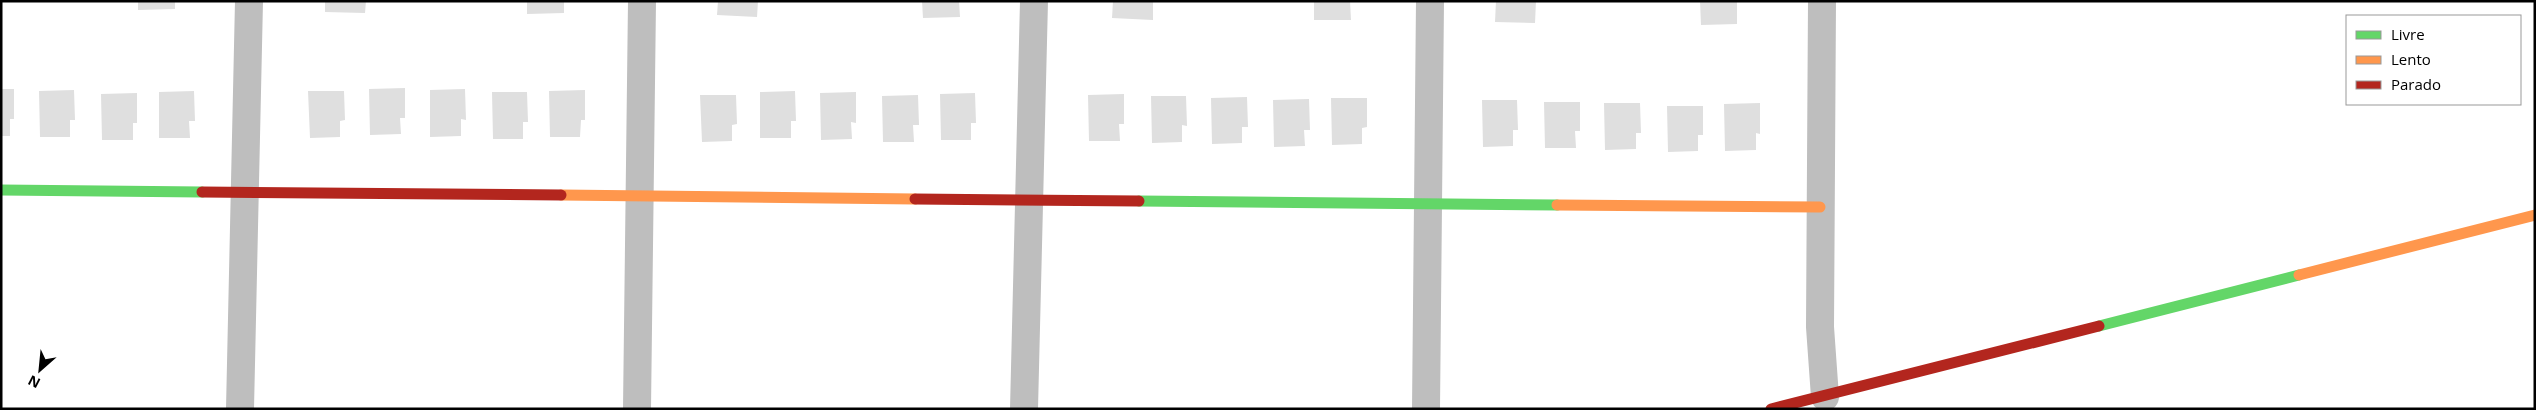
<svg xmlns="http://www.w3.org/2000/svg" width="2536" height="410" viewBox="0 0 2536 410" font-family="'Open Sans',sans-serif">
<rect width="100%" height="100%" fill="#fff"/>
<!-- building -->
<g fill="#dfdfdf">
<polygon points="138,1 175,1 175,9 138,10"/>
<polygon points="325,1 366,1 365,13 325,12"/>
<polygon points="527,1 564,1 564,13 527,14"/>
<polygon points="718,1 758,1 757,17 717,15"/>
<polygon points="922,1 959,1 960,17 923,18"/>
<polygon points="1113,1 1153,1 1153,20 1112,18"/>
<polygon points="1314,1 1350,1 1351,20 1314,20"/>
<polygon points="1496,1 1536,1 1535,23 1495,22"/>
<polygon points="1700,1 1737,1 1737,24 1701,25"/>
<polygon points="405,88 405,118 400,118 401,134 370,135 369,89"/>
<polygon points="1,89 14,89 14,119 10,119 10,136 1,136"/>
<polygon points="465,89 466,120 461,119 461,136 430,137 430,90"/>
<polygon points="74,90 75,120 70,120 70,137 40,137 39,91"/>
<polygon points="585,90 585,120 581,120 580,137 550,137 549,91"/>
<polygon points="194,91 195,121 189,121 190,138 159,138 159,92"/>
<polygon points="308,91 344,91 345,120 340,121 340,137 310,138"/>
<polygon points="795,91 796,121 791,121 791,138 760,138 760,92"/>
<polygon points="492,92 527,92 528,122 523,122 523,139 493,139"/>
<polygon points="856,92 856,123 851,122 852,139 821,140 820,93"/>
<polygon points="137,93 137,123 133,123 133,140 102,140 101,94"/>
<polygon points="975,93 976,123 971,123 971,140 941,140 940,94"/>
<polygon points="1124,94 1124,124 1119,124 1120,141 1089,141 1088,95"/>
<polygon points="700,95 736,95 737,124 732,125 732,141 702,142"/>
<polygon points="918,95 919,125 913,125 914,142 883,142 882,96"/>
<polygon points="1151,96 1186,96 1187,126 1182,125 1182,142 1152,143"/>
<polygon points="1247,97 1248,127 1242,127 1242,143 1212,144 1211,98"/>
<polygon points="1331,98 1367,98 1367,127 1362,128 1362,144 1332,145"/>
<polygon points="1309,99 1310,130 1304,130 1305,146 1274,147 1273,100"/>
<polygon points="1482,100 1517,100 1518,130 1513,130 1513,146 1483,147"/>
<polygon points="1544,102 1580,102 1580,131 1575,131 1576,148 1545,148"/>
<polygon points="1604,103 1640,103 1641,133 1636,133 1636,149 1605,150"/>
<polygon points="1760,103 1760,134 1756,133 1756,150 1725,151 1724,104"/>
<polygon points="1667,106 1703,106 1703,135 1698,135 1698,151 1668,152"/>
</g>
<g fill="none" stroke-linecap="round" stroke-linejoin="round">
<!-- street -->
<g stroke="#bebebe" stroke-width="28">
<polyline points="1822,1 1820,327 1825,397"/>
<polyline points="240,409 249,1"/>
<polyline points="637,409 642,1"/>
<polyline points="1024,409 1034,1"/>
<polyline points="1426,409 1430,1"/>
</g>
<!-- fast -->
<g stroke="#63d668" stroke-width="11">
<polyline points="1,190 202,192"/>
<polyline points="1139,201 1557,205"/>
<polyline points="2099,326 2299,275"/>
</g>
<!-- slow -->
<g stroke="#ff974d" stroke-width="11">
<polyline points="561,195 915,199"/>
<polyline points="1557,205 1820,207"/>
<polyline points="2299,275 2535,215"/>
</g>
<!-- jam -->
<g stroke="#b3261e" stroke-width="11">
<polyline points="202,192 561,195"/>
<polyline points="915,199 1139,201"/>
<polyline points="1771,409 2099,326"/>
</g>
</g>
<!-- border -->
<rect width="2536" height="410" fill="none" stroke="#000000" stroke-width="5"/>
<!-- legend -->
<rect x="2346" y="15" width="175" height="90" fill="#ffffff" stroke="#999999"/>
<rect x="2356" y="31" width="25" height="8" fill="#63d668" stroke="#999999"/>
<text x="2391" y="40" font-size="15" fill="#000000">Livre</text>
<rect x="2356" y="56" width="25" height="8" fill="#ff974d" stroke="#999999"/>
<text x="2391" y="65" font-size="15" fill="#000000">Lento</text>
<rect x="2356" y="81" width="25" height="8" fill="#b3261e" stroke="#999999"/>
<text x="2391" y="90" font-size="15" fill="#000000">Parado</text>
<!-- north arrow -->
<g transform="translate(40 370) rotate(207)" stroke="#ffffff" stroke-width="4" paint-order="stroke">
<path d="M0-4L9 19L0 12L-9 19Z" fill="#000000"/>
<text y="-8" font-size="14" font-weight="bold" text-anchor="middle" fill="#000000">N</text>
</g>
</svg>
